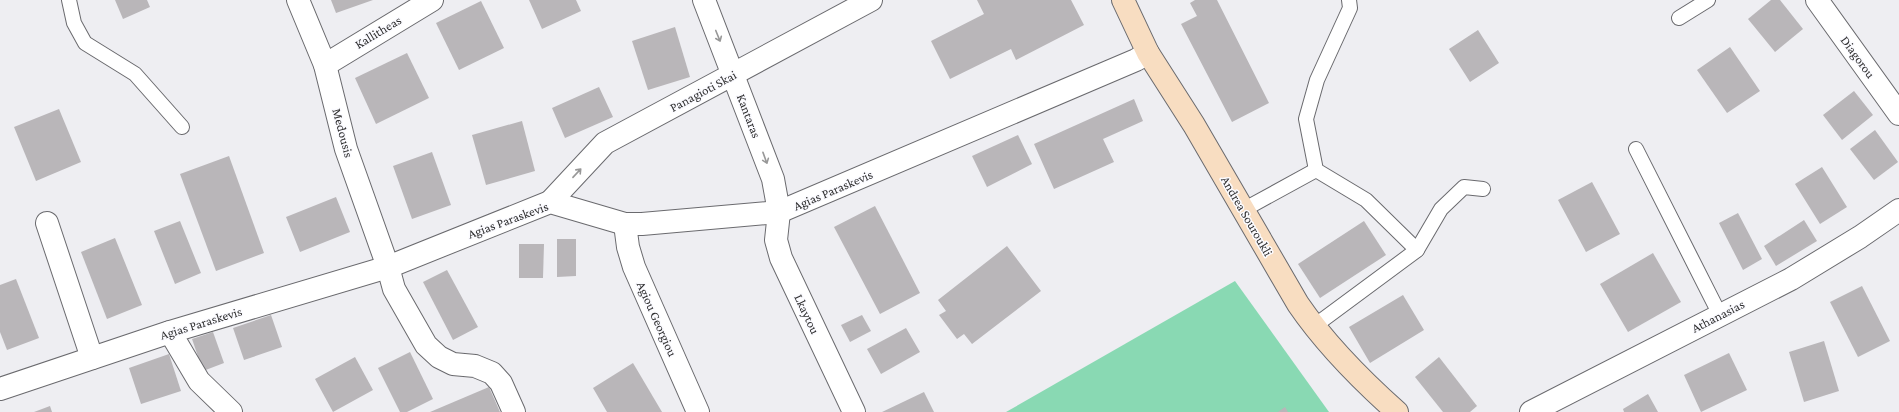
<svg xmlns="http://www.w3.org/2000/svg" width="1899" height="412" viewBox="0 0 1899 412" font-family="'Crimson Pro',serif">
<rect width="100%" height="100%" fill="#eeeef2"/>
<!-- green -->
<polygon fill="#89d9b3" points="1235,281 1329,412 1006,412"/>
<!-- building -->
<g fill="#b9b6b9">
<polygon points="115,0 147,0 150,7 123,19"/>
<polygon points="331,0 373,0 336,13"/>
<polygon points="529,0 576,0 581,11 542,29"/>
<polygon points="977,0 1071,0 1084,25 1016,60 1011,49 950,79 931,41 984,14"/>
<polygon points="1195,0 1217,0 1269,103 1232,122 1181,24 1197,16 1190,3"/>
<polygon points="1771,0 1780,0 1803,29 1775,52 1748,19"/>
<polygon points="481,1 504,48 459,70 436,23"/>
<polygon points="675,27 690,77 648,90 632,41"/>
<polygon points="1478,30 1499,63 1470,82 1449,49"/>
<polygon points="1730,47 1760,91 1727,113 1697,70"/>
<polygon points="407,53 429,98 376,124 355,78"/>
<polygon points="599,87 613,117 565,138 552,108"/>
<polygon points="1854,91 1873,115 1842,140 1823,115"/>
<polygon points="1134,99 1143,121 1103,139 1114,162 1054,189 1034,144"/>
<polygon points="59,109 81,162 36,181 14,127"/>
<polygon points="522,121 535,171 486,185 472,135"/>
<polygon points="1875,130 1898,162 1874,180 1850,149"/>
<polygon points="1018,135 1032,164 987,187 972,156"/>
<polygon points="432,152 451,205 412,219 393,166"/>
<polygon points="229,156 264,253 216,271 180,174"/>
<polygon points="1822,167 1847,207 1820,224 1795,184"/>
<polygon points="1592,182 1620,234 1586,252 1558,200"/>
<polygon points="336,197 350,232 300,252 286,217"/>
<polygon points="875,206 920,293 880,314 834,227"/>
<polygon points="1738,213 1762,259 1743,270 1719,223"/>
<polygon points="1804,220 1817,241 1776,266 1764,246"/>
<polygon points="180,221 201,273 175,284 154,231"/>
<polygon points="1364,221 1386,255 1320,298 1298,264"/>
<polygon points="115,238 142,305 107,319 81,252"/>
<polygon points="557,239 576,239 576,276 557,277"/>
<polygon points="519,244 544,244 543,278 519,278"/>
<polygon points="1007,246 1041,291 972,344 964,334 957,339 939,315 946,311 938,300"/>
<polygon points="1653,253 1681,302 1628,332 1600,284"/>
<polygon points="447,270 478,327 453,340 423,282"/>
<polygon points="16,279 39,338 7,350 0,332 0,285"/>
<polygon points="1862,286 1890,341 1858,357 1830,302"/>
<polygon points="1403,295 1424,330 1370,363 1349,327"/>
<polygon points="271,315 282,347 244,360 233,328"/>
<polygon points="862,315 871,331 850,342 841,325"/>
<polygon points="906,328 920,352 881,374 867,349"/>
<polygon points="213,332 224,363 203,371 192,339"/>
<polygon points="1824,341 1839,391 1804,402 1789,352"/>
<polygon points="410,352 433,399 407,412 400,412 378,368"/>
<polygon points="1729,353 1747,390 1701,412 1684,375"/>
<polygon points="169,354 181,391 141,404 129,368"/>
<polygon points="355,357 373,390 333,412 315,379"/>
<polygon points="1439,357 1477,406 1470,412 1443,412 1415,377"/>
<polygon points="633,363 662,412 607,412 593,388"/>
<polygon points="489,387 500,412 430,412"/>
<polygon points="924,392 934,412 882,412"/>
<polygon points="1648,394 1658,412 1624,412 1623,409"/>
<polygon points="50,406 52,412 34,412"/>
<polygon points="1285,407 1288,412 1278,412"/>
</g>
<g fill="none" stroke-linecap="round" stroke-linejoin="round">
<defs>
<g id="service">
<polyline points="69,0 74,23 85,43 135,74 182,127"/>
<polyline points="1349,0 1350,8 1317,80 1306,119 1316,170 1366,200 1417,250"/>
<polyline points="1679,18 1708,0"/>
<polyline points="1636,149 1720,315"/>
<polyline points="1243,210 1316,170"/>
<polyline points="1313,327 1417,250 1441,209 1464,187 1483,189"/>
</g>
<g id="minor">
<polyline points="298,0 325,65 346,149 388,267 394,289 426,345 439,357 453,364 475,366 492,373 501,383 514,412"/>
<polyline points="704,0 773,179 779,212 776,240 781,258 854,412"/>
<polyline points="1817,0 1899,114"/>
<polyline points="325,65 432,0"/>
<polyline points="550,202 605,143 871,0"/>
<polyline points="47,223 92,358"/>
<polyline points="625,224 628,247 634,267 698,412"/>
<polyline points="170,332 199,381 231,412"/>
<polyline points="0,389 170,332 388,267 550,202 625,224 642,224 779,212 1136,60 1148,53"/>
</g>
<polyline id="tertiary" points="1531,412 1791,279 1860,237 1899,210"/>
<path id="secondary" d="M1123 0 1148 53 1194 125 1298 304C1326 345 1360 379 1397 412"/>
</defs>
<!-- service casing -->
<use href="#service" stroke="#6a6a6e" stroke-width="16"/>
<!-- minor casing -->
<use href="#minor" stroke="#6a6a6e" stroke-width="24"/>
<!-- tertiary casing -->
<use href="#tertiary" stroke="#6a6a6e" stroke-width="24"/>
<!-- secondary casing -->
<use href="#secondary" stroke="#6a6a6e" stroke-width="24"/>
<!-- service -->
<use href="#service" stroke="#fff" stroke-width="14"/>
<!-- minor -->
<use href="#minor" stroke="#fff" stroke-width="22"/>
<!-- tertiary -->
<use href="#tertiary" stroke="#fff" stroke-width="22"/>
<!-- secondary -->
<use href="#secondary" stroke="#f8ddc1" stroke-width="22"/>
</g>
<!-- one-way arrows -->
<defs><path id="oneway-shaft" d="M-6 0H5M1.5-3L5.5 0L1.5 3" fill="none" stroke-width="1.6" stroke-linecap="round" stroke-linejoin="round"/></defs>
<g stroke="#989898">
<use href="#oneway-shaft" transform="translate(718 36) rotate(68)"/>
<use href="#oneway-shaft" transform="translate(765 158) rotate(70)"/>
<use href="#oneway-shaft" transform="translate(577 173) rotate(-47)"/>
</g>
<g text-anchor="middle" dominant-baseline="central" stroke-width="3" stroke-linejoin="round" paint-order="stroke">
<!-- street labels -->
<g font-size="13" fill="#303031" stroke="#fbfbff">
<text transform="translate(378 32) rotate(-31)">Kallitheas</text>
<text transform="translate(1858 57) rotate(54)">Diagorou</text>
<text transform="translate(703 91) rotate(-28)">Panagioti Skai</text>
<text transform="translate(749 116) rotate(69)">Kantaras</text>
<text transform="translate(343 133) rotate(75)">Medousis</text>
<text transform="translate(833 190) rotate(-23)">Agias Paraskevis</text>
<text transform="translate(1247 216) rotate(60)">Andrea Souroukli</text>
<text transform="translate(508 220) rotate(-20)">Agias Paraskevis</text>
<text transform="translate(807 314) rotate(65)">Lkaytou</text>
<text transform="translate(1718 316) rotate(-27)">Athanasias</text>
<text transform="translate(657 319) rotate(66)">Agiou Georgiou</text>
<text transform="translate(201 323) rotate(-17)">Agias Paraskevis</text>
</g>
</g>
</svg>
